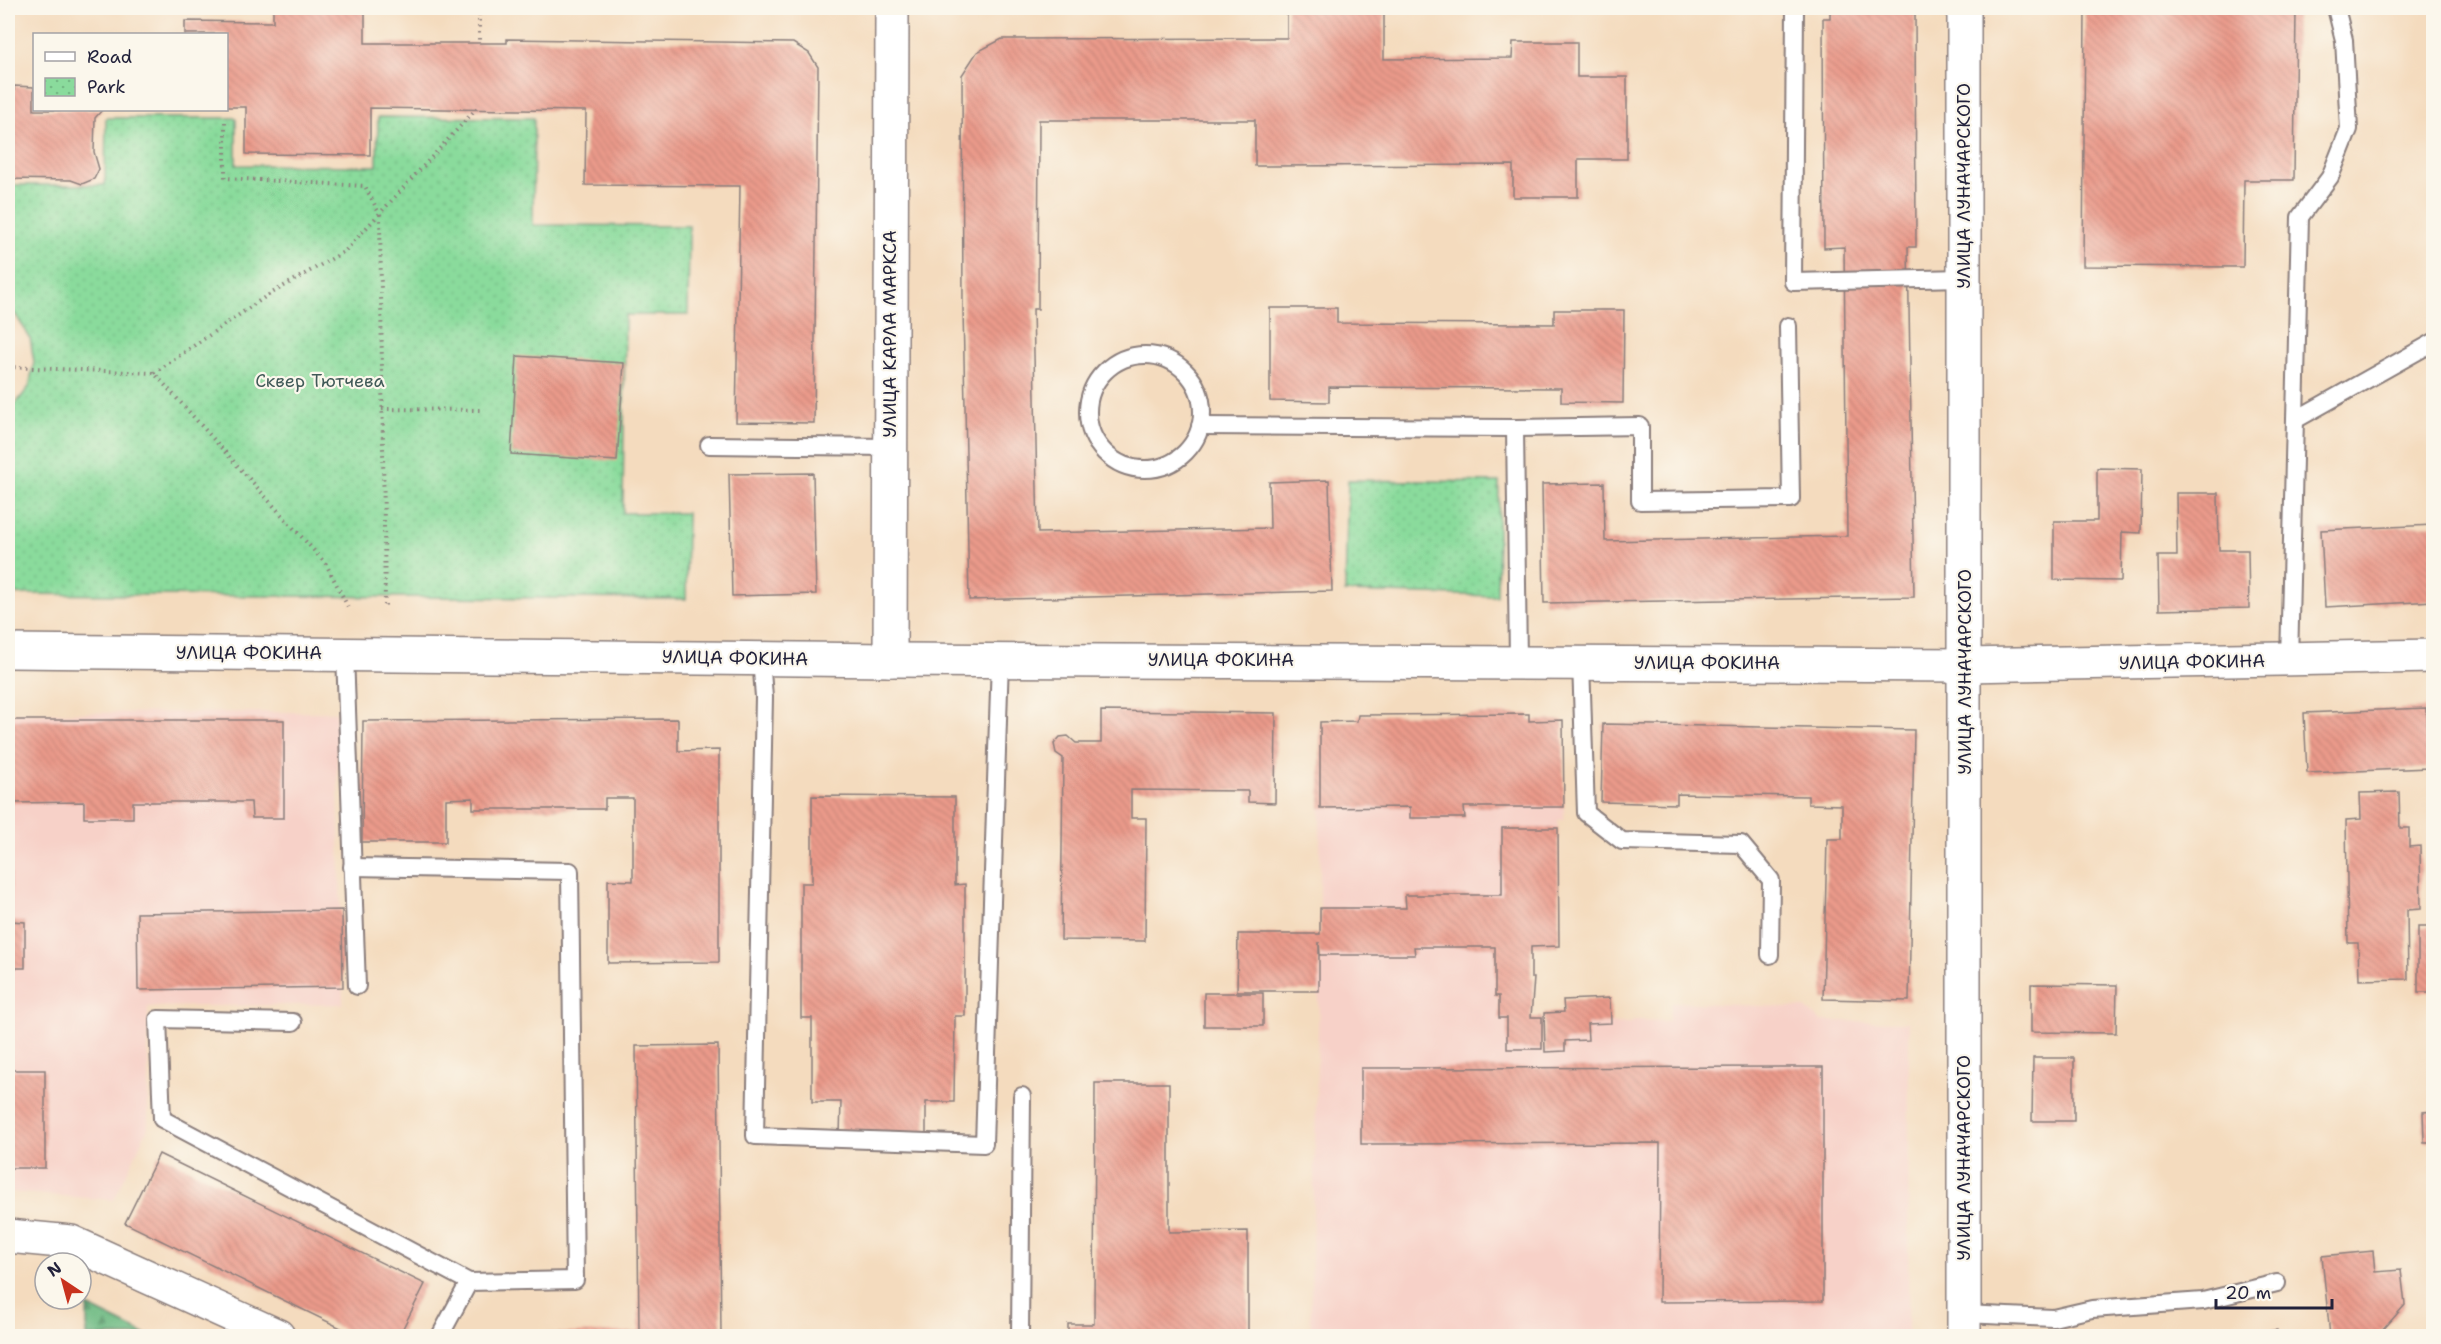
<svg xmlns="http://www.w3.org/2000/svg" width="2441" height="1344" viewBox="0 0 2441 1344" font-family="'Shantell Sans',sans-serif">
<defs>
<pattern id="forest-firs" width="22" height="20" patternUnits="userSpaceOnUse" patternTransform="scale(1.5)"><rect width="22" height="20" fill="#6fbb84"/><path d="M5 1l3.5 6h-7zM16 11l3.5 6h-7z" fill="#5b986d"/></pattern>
<pattern id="park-dots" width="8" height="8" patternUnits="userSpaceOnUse" patternTransform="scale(1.5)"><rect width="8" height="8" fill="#8adb9c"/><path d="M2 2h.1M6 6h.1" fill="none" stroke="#77bc87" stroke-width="1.8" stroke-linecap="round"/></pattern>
<pattern id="building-back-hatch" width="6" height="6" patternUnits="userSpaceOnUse" patternTransform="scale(1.5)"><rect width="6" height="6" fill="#ea9a8a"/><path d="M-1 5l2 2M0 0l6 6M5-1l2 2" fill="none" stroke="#c88478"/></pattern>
</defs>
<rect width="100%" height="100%" fill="#fbf7ec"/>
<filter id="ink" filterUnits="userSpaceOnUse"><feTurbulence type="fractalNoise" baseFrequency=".0167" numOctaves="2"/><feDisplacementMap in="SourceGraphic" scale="12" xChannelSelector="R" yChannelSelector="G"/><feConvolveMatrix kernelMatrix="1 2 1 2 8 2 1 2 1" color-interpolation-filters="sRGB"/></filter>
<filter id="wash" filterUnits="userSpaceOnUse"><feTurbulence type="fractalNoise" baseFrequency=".008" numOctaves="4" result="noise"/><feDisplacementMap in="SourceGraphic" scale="24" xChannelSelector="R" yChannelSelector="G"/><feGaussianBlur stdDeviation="1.35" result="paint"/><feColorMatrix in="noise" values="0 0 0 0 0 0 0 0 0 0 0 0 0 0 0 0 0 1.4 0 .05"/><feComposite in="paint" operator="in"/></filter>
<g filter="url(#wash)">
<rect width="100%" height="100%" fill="#f4dbbe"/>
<!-- built -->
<g fill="#f7d1c8">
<polygon points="336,712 343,1004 148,1007 148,1128 114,1200 8,1192 8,713"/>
<polygon points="1529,714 1529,721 1563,720 1564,819 1558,820 1559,946 1495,947 1495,996 1498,996 1499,1017 1507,1018 1545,1052 1564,1051 1565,1041 1588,1040 1587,1024 1631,1023 1635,1020 1669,1021 1671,1002 1805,1008 1821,1021 1909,1022 1908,1336 1310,1336 1320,955 1320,722 1357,721 1358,715"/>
</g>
<!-- forest -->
<polygon fill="url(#forest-firs)" stroke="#486e60" stroke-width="1.5" points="87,1306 148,1336 87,1336"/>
<!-- park -->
<g fill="url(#park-dots)" stroke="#567e6c" stroke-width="1.5">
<polygon points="378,117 534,118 533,225 689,226 688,315 625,315 623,513 687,513 686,599 8,594 8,414 29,387 34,362 30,338 16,315 8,308 8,185 105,185 106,118 236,118 236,165 377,166"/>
<polygon points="1348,480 1499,482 1497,596 1345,592"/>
</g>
<g id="blocks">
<!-- building -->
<g fill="url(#building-back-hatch)">
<polygon points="273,8 365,8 365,43 507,43 507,39 793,43 809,53 818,67 814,423 736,422 740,186 585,185 586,111 370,108 370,155 246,154 246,107 226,107 226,34 185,34 185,21 273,22"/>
<polygon points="1287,8 1384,8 1384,59 1512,58 1513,42 1577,42 1577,77 1627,77 1627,159 1578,159 1578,197 1513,197 1513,165 1255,166 1255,120 1039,120 1038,309 1033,309 1038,533 1270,528 1269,482 1329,480 1332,591 969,600 963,310 962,75 977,52 1002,39 1287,38"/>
<polygon points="1830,8 1915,8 1916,247 1908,247 1914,597 1544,603 1542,484 1604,483 1605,541 1847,536 1844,247 1824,248 1823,18 1830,18"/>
<polygon points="2085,8 2296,8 2294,180 2244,180 2243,267 2083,266"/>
<polygon points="14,86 34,87 34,110 102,110 95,118 94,152 99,169 94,179 82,184 71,180 8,179 8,102 14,102"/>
<polygon points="1270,308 1337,308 1337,323 1554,324 1554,310 1624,310 1623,403 1561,402 1561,388 1329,387 1329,402 1270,401"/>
<polygon points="517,356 624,363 617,461 511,454"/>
<polygon points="2097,468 2142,469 2141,533 2122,532 2121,581 2054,580 2054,521 2097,521"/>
<polygon points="813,473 816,594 732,596 729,474"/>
<polygon points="2176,493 2218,493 2219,550 2248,550 2249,608 2159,610 2158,556 2177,556"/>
<polygon points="2434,525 2434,601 2325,607 2321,530"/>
<polygon points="2426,708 2428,768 2307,773 2304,713"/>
<polygon points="1101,711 1276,713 1275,803 1248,802 1248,791 1131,790 1131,818 1146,818 1145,941 1061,940 1063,758 1056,753 1054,744 1060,737 1068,736 1076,743 1101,743"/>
<polygon points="1529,714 1529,721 1563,720 1564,807 1464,807 1465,818 1410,818 1410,807 1320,808 1320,722 1357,721 1358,715"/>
<polygon points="678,719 678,751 719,750 719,962 608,963 608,880 633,881 633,798 605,798 605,809 473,809 473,798 446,799 446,842 362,842 363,721"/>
<polygon points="8,720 284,720 284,818 252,818 251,802 133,802 133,818 84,818 84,802 11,803 11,921 25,922 25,968 11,968 11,1070 45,1070 45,1168 8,1168"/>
<polygon points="1603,724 1914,730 1909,1001 1823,999 1827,839 1842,839 1842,805 1808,804 1808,796 1677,794 1677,804 1601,802"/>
<polygon points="2399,792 2400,828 2409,828 2409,847 2420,846 2421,909 2407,910 2408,979 2359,980 2358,943 2348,943 2346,820 2361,819 2360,793"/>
<polygon points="812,796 955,797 955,885 965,884 965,1016 955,1016 954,1102 926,1102 926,1135 840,1135 841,1102 812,1102 812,1018 801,1018 801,883 812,883"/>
<polygon points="1502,828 1558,828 1559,946 1531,947 1531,978 1534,978 1531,1017 1542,1017 1542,1049 1507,1049 1507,1018 1499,1018 1499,996 1495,996 1495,947 1414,947 1415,955 1320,955 1319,942 1319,991 1237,991 1238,934 1320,934 1320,908 1406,908 1405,895 1502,895"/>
<polygon points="342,910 343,987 138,990 137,913"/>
<rect x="2418" y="927" width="16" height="65"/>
<polygon points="2031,984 2117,985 2116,1033 2031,1032"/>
<rect x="1204" y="993" width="59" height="33"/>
<polygon points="1610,998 1611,1023 1587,1024 1588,1040 1565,1041 1565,1051 1545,1052 1544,1013 1564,1012 1563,1000"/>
<polygon points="718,1045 721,1336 504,1336 504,1334 639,1332 636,1046"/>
<polygon points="2033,1058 2074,1058 2074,1121 2032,1121"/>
<polygon points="1823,1067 1823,1301 1659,1302 1660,1143 1361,1144 1361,1068"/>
<polygon points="1095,1083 1169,1083 1169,1232 1248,1231 1248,1336 1068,1336 1068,1324 1094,1324"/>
<polygon points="2434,1111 2434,1142 2424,1142 2423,1112"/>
<polygon points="159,1154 425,1284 399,1336 357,1336 125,1223"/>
<polygon points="2373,1251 2375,1272 2401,1270 2405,1305 2381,1332 2381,1336 2330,1336 2322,1256"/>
<polygon points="2277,1330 2278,1336 2237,1336 2237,1334"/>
</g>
</g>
</g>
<g filter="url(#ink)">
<use href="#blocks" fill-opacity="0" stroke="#8b7e7c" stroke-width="1.5"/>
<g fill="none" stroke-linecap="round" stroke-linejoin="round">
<defs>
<g id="service">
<polyline points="1795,8 1793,282 1963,278"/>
<circle cx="1145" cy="412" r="57"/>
<polyline points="2295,420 2434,342"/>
<polyline points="1200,426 1515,428 1640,426 1640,501 1791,499 1788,326"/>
<polyline points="1515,428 1518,661"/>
<polyline points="709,445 889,447"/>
<polyline points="345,654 357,986"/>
<polyline points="761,658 764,697 755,1136 984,1144 1000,660"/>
<polyline points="2289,661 2300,217 2330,177 2349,129 2344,40 2336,8"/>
<polyline points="1581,662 1586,813 1622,841 1741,844 1771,880 1770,955"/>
<polyline points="293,1022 158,1019 162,1119 469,1282 575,1280 570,871 352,867"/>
<polyline points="1964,1314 2053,1318 2092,1309 2203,1301 2277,1283"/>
<polyline points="440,1336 469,1282"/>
<polyline points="1020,1336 1022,1096"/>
</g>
<g id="minor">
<polyline points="1964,8 1964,1336"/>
<polyline points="890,660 892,8"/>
<polyline points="8,1236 71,1242 278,1336"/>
</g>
<polyline id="secondary" points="8,651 890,660 1966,665 2434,656"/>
</defs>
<!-- service casing -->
<use href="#service" stroke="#8b7e7c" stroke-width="20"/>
<!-- minor casing -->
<use href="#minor" stroke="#8b7e7c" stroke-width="36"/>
<!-- secondary casing -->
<use href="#secondary" stroke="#8b7e7c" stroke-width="36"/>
<!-- path -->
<g stroke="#8b7e7c" stroke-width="4" stroke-dasharray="1.5 4.5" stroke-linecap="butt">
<polyline points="479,8 479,43"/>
<polyline points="225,122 225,178 365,186 380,215 385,607"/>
<polyline points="8,367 154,373 326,564 348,607"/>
<polyline points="154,373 265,297 345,251 477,108"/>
<polyline points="382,409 484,410"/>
</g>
<!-- service -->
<use href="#service" stroke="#fff" stroke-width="16"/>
<!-- minor -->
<use href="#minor" stroke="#fff" stroke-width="33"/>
<!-- secondary -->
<use href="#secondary" stroke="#fff" stroke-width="33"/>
</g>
</g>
<g text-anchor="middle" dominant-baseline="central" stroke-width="4.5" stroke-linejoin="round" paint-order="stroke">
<!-- street labels -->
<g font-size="18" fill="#22223b" stroke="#fbf7ec">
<text transform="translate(1964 186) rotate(-90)">УЛИЦА ЛУНАЧАРСКОГО</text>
<text transform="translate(890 334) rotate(-90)">УЛИЦА КАРЛА МАРКСА</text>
<text x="249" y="653">УЛИЦА ФОКИНА</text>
<text transform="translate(735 658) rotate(1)">УЛИЦА ФОКИНА</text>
<text x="1221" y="660">УЛИЦА ФОКИНА</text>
<text transform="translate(2192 662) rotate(-1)">УЛИЦА ФОКИНА</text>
<text x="1707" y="663">УЛИЦА ФОКИНА</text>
<text transform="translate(1965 672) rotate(-90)">УЛИЦА ЛУНАЧАРСКОГО</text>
<text transform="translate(1964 1158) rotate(-90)">УЛИЦА ЛУНАЧАРСКОГО</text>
</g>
<!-- park labels -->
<g font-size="18" fill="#415a58" stroke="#fbf7ec">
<text x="320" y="381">Сквер Тютчева</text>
</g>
</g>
<!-- margin -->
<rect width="2441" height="1344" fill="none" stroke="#fbf7ec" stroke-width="30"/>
<!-- legend -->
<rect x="33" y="33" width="195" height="78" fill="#fbf7ec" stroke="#a4a2a5" stroke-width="1.5"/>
<rect x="45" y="52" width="30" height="9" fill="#ffffff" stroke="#a4a2a5" stroke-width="1.5"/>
<text x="87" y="63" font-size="18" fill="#22223b">Road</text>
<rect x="45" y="78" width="30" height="18" fill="url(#park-dots)" stroke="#a4a2a5" stroke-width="1.5"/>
<text x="87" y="93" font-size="18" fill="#22223b">Park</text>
<!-- north arrow -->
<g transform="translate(63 1281) rotate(324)"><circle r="28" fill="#fbf7ec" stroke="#a4a2a5" stroke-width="1.5"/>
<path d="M0-4.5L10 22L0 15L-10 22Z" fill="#c8321e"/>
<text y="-9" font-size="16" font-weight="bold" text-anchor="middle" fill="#22223b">N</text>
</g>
<!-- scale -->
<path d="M2216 1299v9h116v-9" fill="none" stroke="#22223b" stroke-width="3"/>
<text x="2225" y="1299" font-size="18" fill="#22223b" stroke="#fbf7ec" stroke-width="4.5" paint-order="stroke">20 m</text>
</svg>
